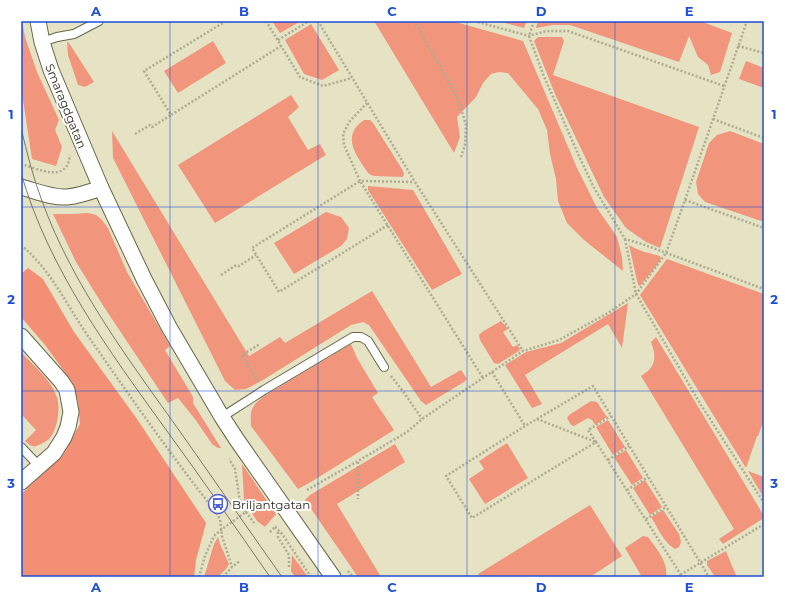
<svg xmlns="http://www.w3.org/2000/svg" width="785" height="598" viewBox="0 0 785 598" font-family="Montserrat,sans-serif">
<rect width="100%" height="100%" fill="#e5e3c4"/>
<!-- green -->
<g fill="#f1957c">
<polygon points="21,21 22,21 25,37 37,72 59,120 55,130 62,147 56,166 32,159 21,87"/>
<polygon points="272,21 301,21 280,33"/>
<polygon points="374,21 452,21 523,41 577,168 597,208 617,237 622,257 623,271 584,240 567,223 558,201 556,179 550,154 547,130 538,109 508,73 499,72 491,74 483,83 476,97 457,117 460,137 454,153"/>
<polygon points="497,21 527,21 524,28"/>
<polygon points="538,21 700,21 732,33 720,72 711,75 708,65 698,57 689,36 679,62 623,43 570,25 553,25 536,28"/>
<polygon points="311,24 339,70 322,80 304,74 285,40"/>
<polygon points="538,37 562,37 564,41 553,75 699,127 660,248 646,242 626,228 604,197 555,94 534,41"/>
<polygon points="213,41 226,63 178,93 164,71"/>
<polygon points="67,42 69,43 94,82 85,87 78,85 68,55"/>
<polygon points="746,61 764,68 764,88 739,79"/>
<polygon points="291,95 299,107 288,117 308,150 320,144 326,155 215,223 178,165"/>
<path d="M364 120H370L373 123 402 169 404 173 403 177 375 176 371 175 368 173C357 156 340 136 364 120Z"/>
<polygon points="112,131 249,356 280,337 285,343 372,291 431,387 461,370 467,379 464,382 426,405 421,401 369,325 363,322 351,325 263,380 246,389 235,390 225,381 113,158"/>
<polygon points="730,131 764,144 764,222 705,202 698,194 696,182 709,143 717,135"/>
<polygon points="368,186 413,190 462,274 432,290 368,190"/>
<polygon points="326,212 341,217 349,228 347,239 341,246 294,274 274,243"/>
<polygon points="88,213 96,215 101,219 108,228 127,272 170,346 165,350 193,397 193,403 221,448 218,448 212,444 195,419 178,398 168,403 104,307 76,262 53,214 73,214"/>
<path d="M629 245C638 251 649 253 660 256L661 259 657 265 640 286 638 285Z"/>
<polygon points="667,259 711,275 764,294 764,420 758,436 757,436 746,468 720,426 640,295"/>
<polygon points="628,303 622,348 608,324 525,375 542,404 532,408 505,365 526,352 561,343"/>
<polygon points="501,321 508,329 503,332 513,347 517,345 520,349 519,351 498,364 494,363 480,340 479,335 482,332"/>
<path d="M656 337 764 516V518L723 544 719 539 734 529 641 376C656 367 657 358 651 342Z"/>
<path d="M351 344 357 358 378 393 372 397 394 430 311 482 298 489 251 426C250 410 251 406 264 396Z"/>
<path d="M21 352C33 365 50 379 56 395 61 407 58 429 49 439 47 441 44 442 41 444 33 448 32 447 25 441L36 430 21 414Z"/>
<polygon points="591,401 597,402 607,417 595,425 592,420 588,418 574,426 571,425 567,418 569,415"/>
<polygon points="608,420 625,447 613,455 596,427"/>
<polygon points="507,443 528,478 485,504 469,479 484,469 479,461"/>
<polygon points="395,444 405,462 337,504 381,577 358,577 305,500 310,495"/>
<polygon points="626,450 643,478 632,485 614,457"/>
<polygon points="242,464 276,514 265,527 257,521 244,500"/>
<polygon points="748,471 764,477 764,498"/>
<polygon points="645,480 662,507 650,515 633,488"/>
<polygon points="590,505 622,556 590,577 480,577 478,574"/>
<path d="M663 510 679 534 681 542 679 547 675 549C664 543 658 528 651 517Z"/>
<path d="M643 536 648 537C656 548 669 563 666 577H642L625 548Z"/>
<polygon points="218,537 220,544 229,564 226,569 218,577 204,577 214,544"/>
<polygon points="726,551 732,566 737,577 715,577 707,565 707,561"/>
<polygon points="292,555 308,577 295,577 291,571"/>
</g>
<!-- forest -->
<polygon fill="#f38f74" points="28,268 43,279 74,332 137,419 206,523 196,560 194,577 21,577 21,494 63,455 80,424 78,401 72,382 45,345 21,317 21,274"/>
<g fill="none" stroke-linecap="round" stroke-linejoin="round">
<defs>
<g id="service">
<polyline points="42,42 57,37 74,34 99,21"/>
<polyline points="222,417 264,390 353,337 361,337 368,341 384,367"/>
<polyline points="21,447 39,466"/>
</g>
<g id="minor">
<polyline points="38,21 42,42 51,70 101,188"/>
<path d="M21 187C36 191 52 198 67 197 78 196 90 192 101 188L144 279 169 327 222 417 237 440 333 577"/>
<polyline points="21,336 61,381 67,390 71,412 68,427 64,437 54,453 21,482"/>
</g>
</defs>
<!-- service casing -->
<use href="#service" stroke="#68664b" stroke-width="10"/>
<!-- minor casing -->
<use href="#minor" stroke="#68664b" stroke-width="17"/>
<!-- path -->
<g stroke="#adab92" stroke-width="2.5" stroke-dasharray="2 2" stroke-linecap="butt">
<polyline points="226,21 144,71 171,115 281,46"/>
<polyline points="266,21 300,77 323,86 352,78"/>
<polyline points="318,21 415,182 523,351"/>
<polyline points="413,21 419,29 458,99 466,125 465,145 461,157"/>
<polyline points="474,21 529,36 546,31 568,31 724,86"/>
<polyline points="534,21 529,36 543,74 579,156 593,186 625,239 642,244 764,289"/>
<polyline points="278,40 309,21"/>
<polyline points="738,46 764,53"/>
<polyline points="367,103 349,122 343,134 344,145 360,181 414,182"/>
<polyline points="713,119 764,138"/>
<polyline points="135,134 150,125 152,127 171,115"/>
<path d="M21 164C39 169 67 184 70 155"/>
<polyline points="685,200 764,228"/>
<polyline points="388,225 279,292 252,248 360,181 483,378"/>
<polyline points="625,239 636,294 701,405 764,503"/>
<path d="M21 245C51 270 66 304 88 336 129 395 170 454 215 511L220 519 222 536 232 567"/>
<polyline points="221,275 236,265 239,266 256,255"/>
<polyline points="492,372 525,426"/>
<polyline points="391,376 405,394 422,419"/>
<polyline points="258,381 242,355 260,344"/>
<polyline points="537,419 596,442"/>
<polyline points="596,442 588,430 611,416"/>
<polyline points="608,460 629,446"/>
<polyline points="358,462 358,499"/>
<polyline points="307,490 358,461 407,432 422,419 523,351 559,340 608,313 636,294 666,253 685,200 747,21"/>
<polyline points="627,490 648,477"/>
<polyline points="246,512 254,523"/>
<polyline points="646,519 666,507"/>
<polyline points="275,527 282,534 311,577"/>
<polyline points="270,532 276,526"/>
<polyline points="278,532 278,537 289,555 289,568"/>
<polyline points="348,571 353,577"/>
<polyline points="681,575 596,442 472,518 446,476 525,426 593,386 709,577"/>
<polyline points="199,577 205,556 214,536 222,529 246,512 240,502 235,469 229,459"/>
<polyline points="223,577 232,567 240,561"/>
<polyline points="677,577 764,524"/>
</g>
<!-- service -->
<use href="#service" stroke="#fff" stroke-width="8"/>
<!-- minor -->
<use href="#minor" stroke="#fff" stroke-width="15"/>
<!-- tram -->
<g stroke="#7a7965" stroke-width="1">
<path d="M21 128C27 153 33 177 42 201 73 286 129 360 181 433 215 481 248 529 282 577"/>
<path d="M21 173C48 268 109 351 167 431 202 479 236 528 270 577"/>
</g>
</g>
<!-- grid -->
<path fill="none" stroke="#1d4ed8" stroke-width="1" stroke-opacity="0.55" d="M170 21V577M318 21V577M467 21V577M615 21V577M21 207H764M21 391H764"/>
<!-- icons -->
<defs>
<symbol id="bus-ring" viewBox="-11 -11 22 22"><circle r="9.5" fill="#fff" stroke="#5262d8" stroke-width="1.5"/><path d="M-5-6H5V4H4V6H2V4H-2V6H-4V4H-5ZM-3.5-4V0h7V-4ZM-3.5 1.2v1.5H-2V1.2ZM2 1.2v1.5H3.5V1.2Z" fill="#5262d8"/></symbol>
</defs>
<g fill-rule="evenodd">
<use href="#bus-ring" x="207" y="493" width="22" height="22"/>
</g>
<g text-anchor="middle" dominant-baseline="central" stroke-width="4" stroke-linejoin="round" paint-order="stroke">
<!-- street labels -->
<g font-size="12" fill="#2c2b1f" stroke="#fff">
<text transform="translate(66 106) rotate(68)">Smaragdgatan</text>
</g>
<!-- poi labels -->
<g font-size="12" fill="#2c2b1f" stroke="#fff" text-anchor="start">
<text x="232" y="504">Briljantgatan</text>
</g>
</g>
<!-- border -->
<rect width="785" height="598" fill="none" stroke="#ffffff" stroke-width="44"/>
<rect x="22" y="22" width="741" height="554" fill="none" stroke="#1d4ed8" stroke-width="1.5"/>
<g font-size="13" text-anchor="middle" font-weight="bold" fill="#1d4ed8">
<text x="96" y="16">A</text>
<text x="244" y="16">B</text>
<text x="392" y="16">C</text>
<text x="541" y="16">D</text>
<text x="689" y="16">E</text>
<text x="11" y="119">1</text>
<text x="774" y="119">1</text>
<text x="11" y="304">2</text>
<text x="774" y="304">2</text>
<text x="11" y="488">3</text>
<text x="774" y="488">3</text>
<text x="96" y="592">A</text>
<text x="244" y="592">B</text>
<text x="392" y="592">C</text>
<text x="541" y="592">D</text>
<text x="689" y="592">E</text>
</g>
</svg>
